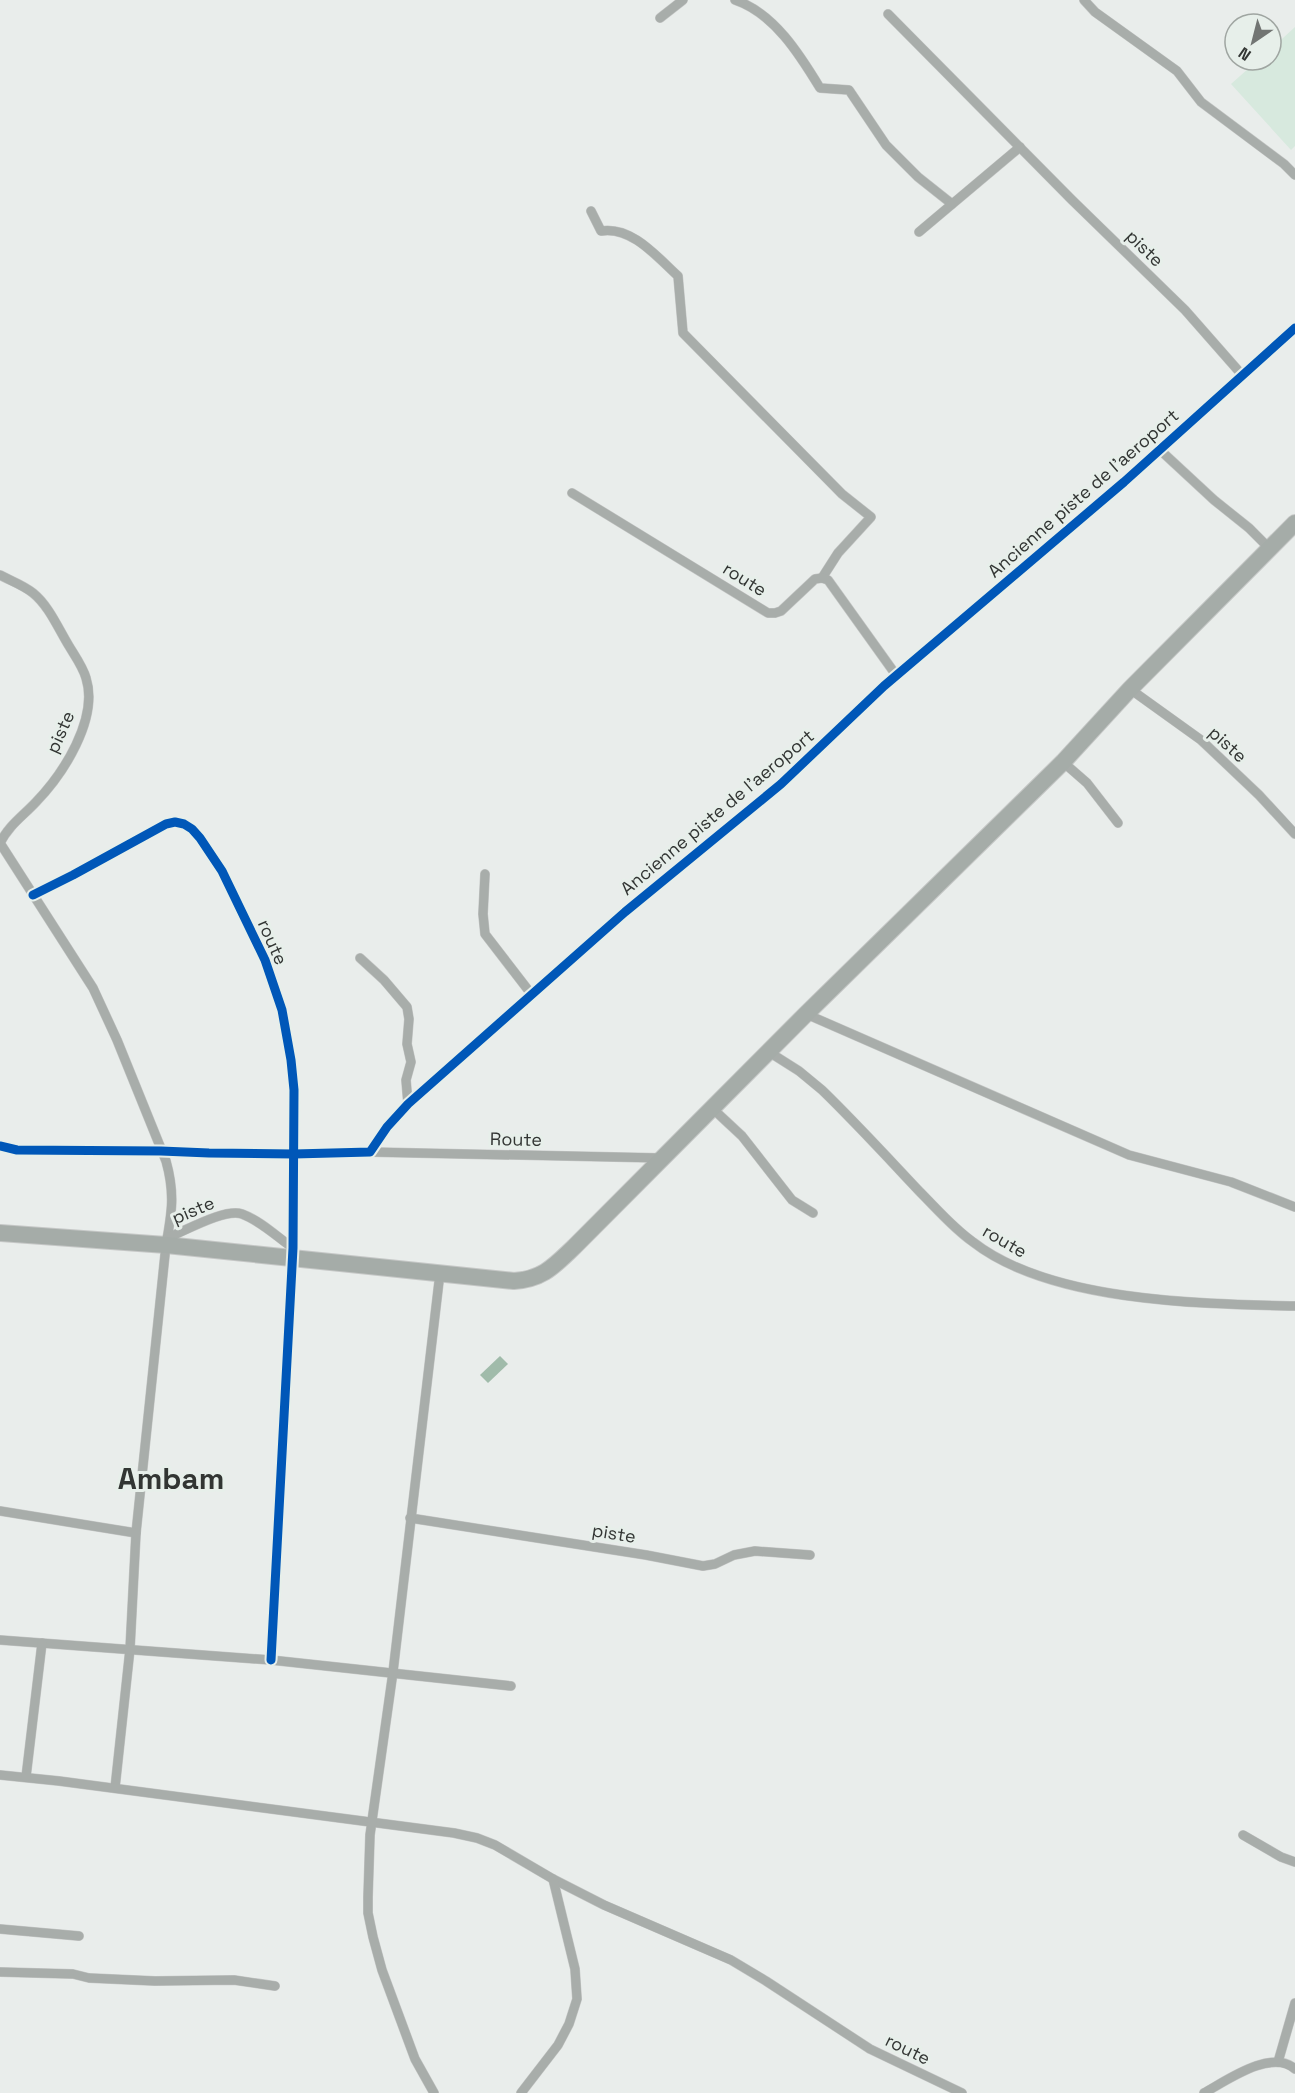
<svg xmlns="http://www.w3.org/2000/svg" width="1295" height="2093" viewBox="0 0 1295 2093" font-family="'Space Grotesk',sans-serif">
<rect width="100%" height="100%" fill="#e9edeb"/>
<!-- park -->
<polygon fill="#d7e9de" points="1295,27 1295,146 1291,150 1231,84 1258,60 1271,60 1271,49"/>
<!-- water -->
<polygon fill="#a0bbaa" points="500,1356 508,1364 488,1383 480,1375"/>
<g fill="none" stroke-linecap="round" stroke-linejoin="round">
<defs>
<g id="street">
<path d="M735 0C774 13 800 55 820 88L849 90 886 145 918 177 952 204"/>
<polyline points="1084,0 1095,12 1177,71 1201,102 1284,164 1295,175"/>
<polyline points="888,14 1072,200 1185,310 1243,376"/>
<polyline points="660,18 683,0"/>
<path d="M591 211 601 231C632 226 657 257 678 276L683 333 842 494 871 517 838 553 822 578"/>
<polyline points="919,232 1020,147"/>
<polyline points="1159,449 1214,500 1249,528 1269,548"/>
<polyline points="572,493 768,613 775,613 781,611 815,579 822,578 828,580 896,675"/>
<path d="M0 575C11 581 23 585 33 593 49 606 58 628 69 646 75 656 83 667 86 678 99 719 63 774 36 802 23 816 9 825 0 843"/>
<polyline points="1130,689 1201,740 1259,795 1295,834"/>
<polyline points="1063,762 1087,783 1118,823"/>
<path d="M0 843 93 988 117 1040 166 1161C175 1193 172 1212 166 1245L136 1533 130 1649 115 1788"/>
<polyline points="485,874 483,914 485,934 532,995"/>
<polyline points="33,895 73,875 166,824 175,822 184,824 192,829 200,838 222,871 265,960 282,1010 291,1060 294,1090 293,1248 271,1660"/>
<polyline points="360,958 384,980 407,1007 409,1019 407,1044 411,1062 406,1080 408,1104"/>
<polyline points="806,1014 1129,1155 1231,1182 1295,1207"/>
<path d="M769 1052 799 1071 822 1090C856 1123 888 1158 920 1192 937 1209 953 1228 973 1242 1050 1302 1200 1304 1295 1306"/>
<polyline points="713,1109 742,1136 792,1200 813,1213"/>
<polyline points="0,1146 17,1150 161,1151 209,1153 294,1154 370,1152 387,1127 408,1104 625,912 781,784 884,686 1124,482 1295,328"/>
<polyline points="370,1152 661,1158"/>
<path d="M167 1238C185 1231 225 1208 242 1214 261 1221 277 1237 293 1248"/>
<polyline points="0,1511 136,1533"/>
<polyline points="410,1518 646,1555 703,1566 715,1564 734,1555 755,1551 810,1555"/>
<polyline points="0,1640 271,1660 511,1686"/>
<polyline points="0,1775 59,1781 454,1833 477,1838 495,1845 553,1879 604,1905 731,1960 766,1981 870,2049 962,2093"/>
<polyline points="26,1777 42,1643"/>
<polyline points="1243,1835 1281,1857 1295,1862"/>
<polyline points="0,1929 79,1936"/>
<polyline points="0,1972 73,1974 89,1978 155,1981 234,1980 275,1986"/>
<polyline points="1278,2062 1295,2003"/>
<polyline points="434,2093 415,2059 382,1970 373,1937 368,1913 368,1897 370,1835 393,1672 440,1273"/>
<polyline points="521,2093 558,2045 569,2024 577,1999 575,1969 553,1879"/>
<path d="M1204 2093C1226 2081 1272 2048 1295 2069"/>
</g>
<path id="highway" d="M0 1233 166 1245 514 1281C543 1279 554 1266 574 1247L806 1014 1063 762 1130 689 1295 523"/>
</defs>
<!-- street casing -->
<use href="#street" stroke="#c5c7c6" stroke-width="10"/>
<!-- highway casing -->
<use href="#highway" stroke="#c5c7c6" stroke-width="18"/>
<!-- street -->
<use href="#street" stroke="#a8adaa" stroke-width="9"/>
<!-- highway -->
<use href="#highway" stroke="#a5aca8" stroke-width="16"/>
<defs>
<g id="cycleway">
<polyline points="33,895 73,875 166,824 175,822 184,824 192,829 200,838 222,871 265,960 282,1010 291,1060 294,1090 293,1248 271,1660"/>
<polyline points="0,1146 17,1150 161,1151 209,1153 294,1154 370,1152 387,1127 408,1104 625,912 781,784 884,686 1124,482 1295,328"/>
</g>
</defs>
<!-- cycleway casing -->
<use href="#cycleway" stroke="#e7efea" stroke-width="13"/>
<!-- cycleway -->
<use href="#cycleway" stroke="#0057b8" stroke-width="9"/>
</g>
<g text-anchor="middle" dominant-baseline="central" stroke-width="6" stroke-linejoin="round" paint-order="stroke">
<!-- street labels -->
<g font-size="18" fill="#323533" stroke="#e7efea">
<text transform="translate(1145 248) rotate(44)">piste</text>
<text transform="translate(1083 493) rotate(-41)">Ancienne piste de l'aeroport</text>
<text transform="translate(745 579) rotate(32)">route</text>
<text transform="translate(60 732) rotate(-66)">piste</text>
<text transform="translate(1228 744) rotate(42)">piste</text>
<text transform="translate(717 812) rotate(-40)">Ancienne piste de l'aeroport</text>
<text transform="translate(273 942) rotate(66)">route</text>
<text transform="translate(516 1139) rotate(1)">Route</text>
<text transform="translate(193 1210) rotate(-23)">piste</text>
<text transform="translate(1005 1241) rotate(30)">route</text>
<text transform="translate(614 1533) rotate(9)">piste</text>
<text transform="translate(908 2049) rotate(26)">route</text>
</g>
<!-- town labels -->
<g font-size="30" font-weight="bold" fill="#323533" stroke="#e7efea">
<text x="171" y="1478">Ambam</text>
</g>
</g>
<!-- north arrow -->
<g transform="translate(1253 42) rotate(215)"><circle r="28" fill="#e7efea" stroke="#9fa5a1" stroke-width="1.5"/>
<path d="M0-4.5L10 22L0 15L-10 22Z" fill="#727573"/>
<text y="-9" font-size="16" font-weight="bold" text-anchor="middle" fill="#323533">N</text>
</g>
</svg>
